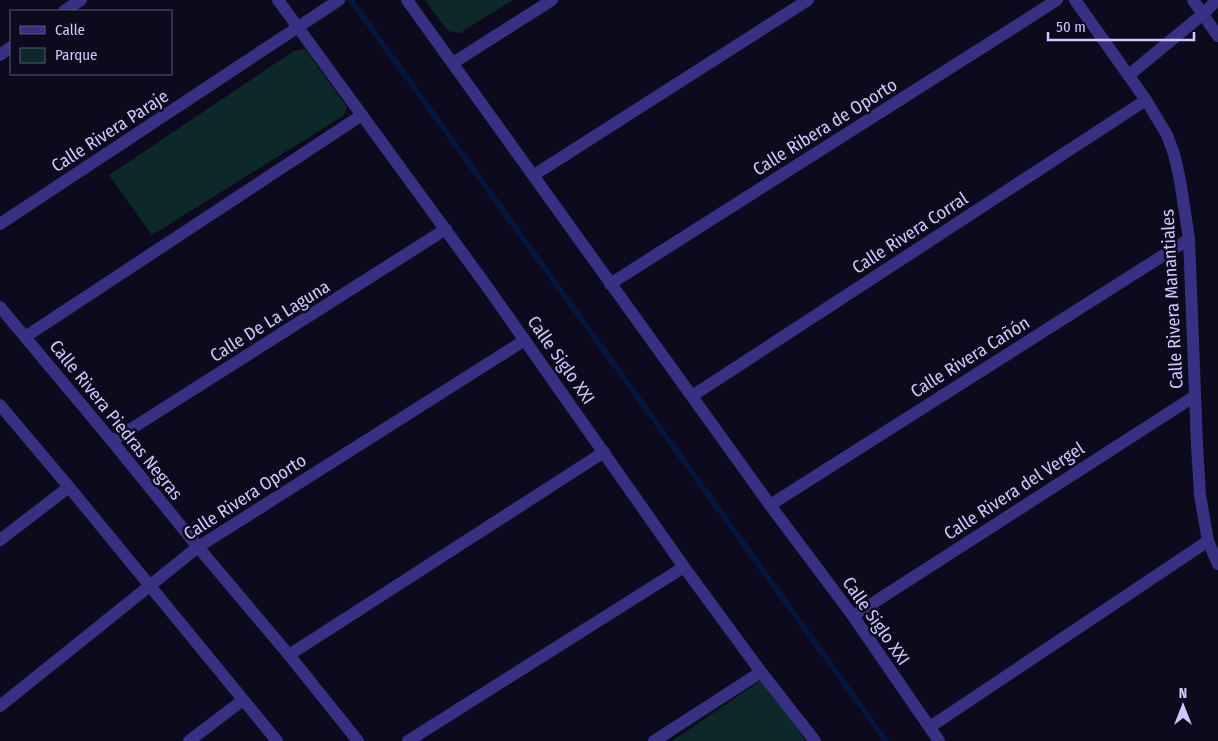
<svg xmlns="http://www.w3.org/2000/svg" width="1218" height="741" viewBox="0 0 1218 741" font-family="'Fira Sans Condensed',sans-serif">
<rect width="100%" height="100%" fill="#0e0a1e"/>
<!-- green -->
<g fill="#0c2829">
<polygon points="425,0 513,0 460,33 448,31"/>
<polygon points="305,49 347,107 343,116 152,235 109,175 294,51"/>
<polygon points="763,679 806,741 672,741"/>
</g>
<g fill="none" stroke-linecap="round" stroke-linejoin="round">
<!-- stream -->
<polyline stroke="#04163d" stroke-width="5.5" points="351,0 886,741"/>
<!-- minor -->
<g stroke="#383082" stroke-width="12">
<polyline points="278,0 488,288 684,567 761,672 815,741"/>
<polyline points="407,0 770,505 853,616 939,741"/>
<polyline points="1075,0 1146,100 1167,135 1174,154 1180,180 1189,239 1197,445 1200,495 1208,541 1218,564"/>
<polyline points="1193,0 1218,36"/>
<polyline points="64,11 81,0"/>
<polyline points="0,55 11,47"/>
<polyline points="453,63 552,0"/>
<polyline points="1129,75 1203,14 1217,0"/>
<polyline points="534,175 808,0"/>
<polyline points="0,224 339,0"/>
<polyline points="610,284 1057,0"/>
<polyline points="0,307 112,441 198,547 289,655 358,741"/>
<polyline points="25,337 362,115"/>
<polyline points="692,396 1146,100"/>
<polyline points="0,405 69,487 277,741"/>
<polyline points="112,441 446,229"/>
<polyline points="770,505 1189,239"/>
<polyline points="0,540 69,487"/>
<polyline points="853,616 1195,396"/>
<polyline points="289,655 604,452"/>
<polyline points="0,706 198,547 525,340"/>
<polyline points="930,727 1208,541"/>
<polyline points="189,741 243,700"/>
<polyline points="408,741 684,567"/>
<polyline points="654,741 761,672"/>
</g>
</g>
<g text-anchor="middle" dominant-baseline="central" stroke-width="5" stroke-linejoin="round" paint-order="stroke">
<!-- street labels -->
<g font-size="18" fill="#d1c7ff" stroke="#0e0a1e">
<text transform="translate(825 127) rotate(-32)">Calle Ribera de Oporto</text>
<text transform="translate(110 131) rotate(-33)">Calle Rivera Paraje</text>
<text transform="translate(910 233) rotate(-33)">Calle Rivera Corral</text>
<text transform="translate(1172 299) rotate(-93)">Calle Rivera Manantiales</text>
<text transform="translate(270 321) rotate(-32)">Calle De La Laguna</text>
<text transform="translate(970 357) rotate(-32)">Calle Rivera Cañón</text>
<text transform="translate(561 360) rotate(55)">Calle Siglo XXI</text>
<text transform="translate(116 420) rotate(51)">Calle Rivera Piedras Negras</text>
<text transform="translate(1014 491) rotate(-33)">Calle Rivera del Vergel</text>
<text transform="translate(245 497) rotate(-33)">Calle Rivera Oporto</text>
<text transform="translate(876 621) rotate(55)">Calle Siglo XXI</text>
</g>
</g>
<!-- legend -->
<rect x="10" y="10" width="162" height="65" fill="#0e0a1e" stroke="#5c5678"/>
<rect x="20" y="26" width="25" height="8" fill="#383082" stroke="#5c5678"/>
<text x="55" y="35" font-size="15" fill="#d1c7ff">Calle</text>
<rect x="20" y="48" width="25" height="15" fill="#0c2829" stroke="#5c5678"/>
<text x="55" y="60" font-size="15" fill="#d1c7ff">Parque</text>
<!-- north arrow -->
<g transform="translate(1183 706)" stroke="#0e0a1e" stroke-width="4" paint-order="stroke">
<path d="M0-4L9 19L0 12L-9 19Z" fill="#d1c7ff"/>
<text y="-8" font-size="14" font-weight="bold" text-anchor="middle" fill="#d1c7ff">N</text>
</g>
<!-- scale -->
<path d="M1048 32v8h146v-8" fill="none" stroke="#d1c7ff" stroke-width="2.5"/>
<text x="1056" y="32" font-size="15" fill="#d1c7ff" stroke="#0e0a1e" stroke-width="4" paint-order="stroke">50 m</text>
</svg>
